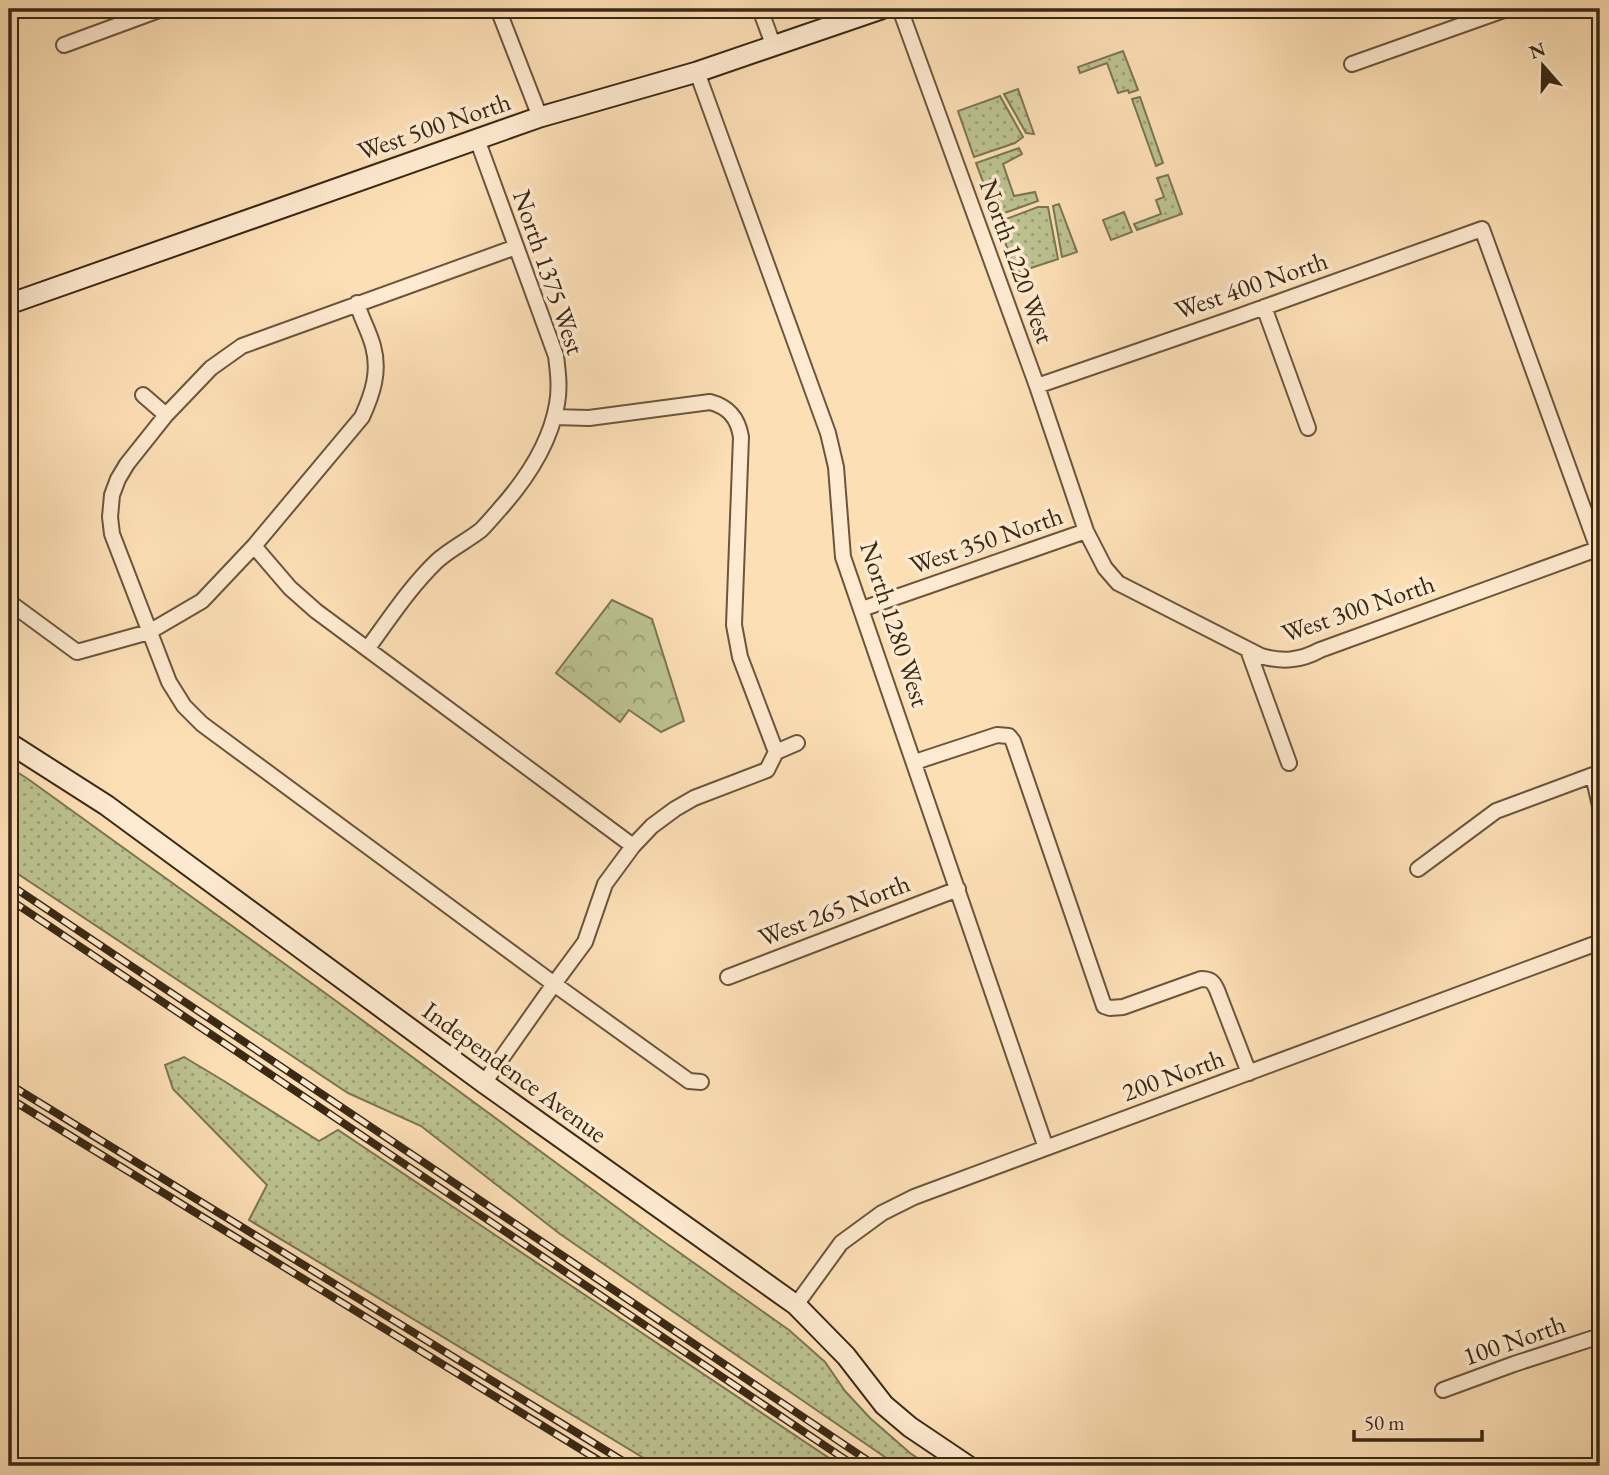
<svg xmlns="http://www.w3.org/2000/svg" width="1609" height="1475" font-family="'EB Garamond',serif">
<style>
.grass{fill:url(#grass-dots);stroke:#7b7652;stroke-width:2}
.forest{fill:url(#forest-crowns);stroke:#7b7652;stroke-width:2}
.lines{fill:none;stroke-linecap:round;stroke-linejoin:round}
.street-casing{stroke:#6b563c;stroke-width:18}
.secondary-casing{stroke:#3a2913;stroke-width:23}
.street{stroke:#feead0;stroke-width:14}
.secondary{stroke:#feead0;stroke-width:19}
.rail-casing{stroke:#3a2913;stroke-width:8}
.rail{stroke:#feead0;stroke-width:5;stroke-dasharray:16;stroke-linecap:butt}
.labels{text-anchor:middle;stroke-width:7;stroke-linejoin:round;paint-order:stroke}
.street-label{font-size:26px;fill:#3a2913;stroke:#feead0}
</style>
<defs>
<pattern id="grass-dots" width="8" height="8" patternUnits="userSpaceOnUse" patternTransform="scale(1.75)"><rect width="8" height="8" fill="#bcc290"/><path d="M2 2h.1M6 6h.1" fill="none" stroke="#9a9e74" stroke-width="1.8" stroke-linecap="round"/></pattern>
<pattern id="forest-crowns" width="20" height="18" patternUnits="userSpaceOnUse" patternTransform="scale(1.75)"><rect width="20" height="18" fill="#bcc290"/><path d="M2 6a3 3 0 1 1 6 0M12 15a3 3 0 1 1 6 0" fill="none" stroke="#9a9e74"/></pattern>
</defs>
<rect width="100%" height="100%" fill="#fddfb6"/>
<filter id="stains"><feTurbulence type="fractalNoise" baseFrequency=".00286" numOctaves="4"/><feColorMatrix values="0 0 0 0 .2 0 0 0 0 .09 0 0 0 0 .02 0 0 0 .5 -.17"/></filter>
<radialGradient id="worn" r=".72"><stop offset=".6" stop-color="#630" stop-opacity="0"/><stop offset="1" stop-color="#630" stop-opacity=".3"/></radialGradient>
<path class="grass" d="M 1123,51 L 1138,90 L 1129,93 L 1128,90 L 1118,93 L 1107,63 L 1080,73 L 1078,67 Z
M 1018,89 L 1034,134 L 1026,133 L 1004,94 Z
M 1000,96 L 1023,137 L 1015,143 L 974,157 L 958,111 Z
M 1140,97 L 1163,163 L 1156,166 L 1132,99 Z
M 1019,148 L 1022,154 L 1003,164 L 1014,196 L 1035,192 L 1038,201 L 996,216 L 976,163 Z
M 1168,175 L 1182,214 L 1137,230 L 1134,224 L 1161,214 L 1156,200 L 1164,197 L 1157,178 Z
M 1059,204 L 1077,252 L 1062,257 L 1053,206 Z
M 1038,207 L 1048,207 L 1058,259 L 1016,273 L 998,222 Z
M 1124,212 L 1132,232 L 1111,240 L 1103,220 Z
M 9,767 L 28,779 L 332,998 L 653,1234 L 789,1330 L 825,1362 L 845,1391 L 870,1418 L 910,1453 L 929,1466 L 898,1466 L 560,1234 L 421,1126 L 348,1093 L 9,868 Z
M 184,1057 L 224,1081 L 319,1141 L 338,1130 L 841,1466 L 657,1466 L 249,1220 L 267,1185 L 173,1089 L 165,1065 Z"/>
<path class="forest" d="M 612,600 L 652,619 L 684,721 L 661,732 L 629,710 L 620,722 L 556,673 Z"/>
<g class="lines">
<g class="street-casing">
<path id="street" d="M 498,9 L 540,117
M 760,9 L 774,47
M 900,9 L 1037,386 L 1086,531 L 1105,568 L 1118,583 L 1261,656 C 1282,662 1300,661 1320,650 L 1600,548
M 64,45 L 162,9
M 1352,64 L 1507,9
M 697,72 L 828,433 L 836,467 L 843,557 L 1046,1148
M 516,247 L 242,346 L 211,368 L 166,415 L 127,464 L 118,479 L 112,495 L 110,517 L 112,534 L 169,682 L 184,706 L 202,724 L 554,984 L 689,1081 L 701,1082
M 1264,307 L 1308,428
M 1037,386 L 1234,318 L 1482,229 L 1598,549
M 143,395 L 166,415
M 254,546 L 290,588 L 316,611 L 633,846
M 9,602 L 77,652 L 149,632 L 202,601 L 254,546 L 362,417 C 373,393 380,371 373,346 C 369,331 361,318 357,303
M 862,609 L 1086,531
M 368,648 C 390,618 410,587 437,561 C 450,549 467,541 481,530 C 487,524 493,517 499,510 C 525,481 550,444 557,404 C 560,388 558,372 556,356 L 477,139
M 1248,650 L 1289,763
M 776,752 L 797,743
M 915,762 L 997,735 L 1009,736 L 1013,741 L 1104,1006 L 1110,1008 L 1123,1007 L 1201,979 C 1210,979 1213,981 1217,990 L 1249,1073
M 1418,869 L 1496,811 L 1593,775 L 1600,806
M 728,977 L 958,889
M 484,1083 L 554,984 L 585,942 L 605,884 L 633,846 L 652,826 L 675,809 L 694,798 L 767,770 L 776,752 L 740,657 L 734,625 L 741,437 C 738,418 729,407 710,402 L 589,418 L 554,417
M 796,1305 L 841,1243 L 882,1213 L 914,1197 L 1600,942
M 1443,1390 L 1514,1364 L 1600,1336"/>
</g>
<g class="secondary-casing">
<path id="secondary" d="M 9,304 L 540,117 L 697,72 L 881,9
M 9,743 L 106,805 L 484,1083 L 796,1305 L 846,1356 L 884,1405 L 910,1427 L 968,1466"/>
</g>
<use href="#street" class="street"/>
<use href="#secondary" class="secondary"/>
<g class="rail-casing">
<path id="rail" d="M 9,884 L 876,1466
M 9,899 L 855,1466
M 9,1084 L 631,1466
M 9,1098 L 608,1466"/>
</g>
<use href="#rail" class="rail"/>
</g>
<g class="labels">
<g class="street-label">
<text transform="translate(434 126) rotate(-19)" y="9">West 500 North</text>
<text transform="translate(1017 261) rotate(70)" y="9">North 1220 West</text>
<text transform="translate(549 272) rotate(71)" y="9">North 1375 West</text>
<text transform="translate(1251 285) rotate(-19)" y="9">West 400 North</text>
<text transform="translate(986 540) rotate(-19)" y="9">West 350 North</text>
<text transform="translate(1358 608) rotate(-19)" y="9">West 300 North</text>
<text transform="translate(895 624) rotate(72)" y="9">North 1280 West</text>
<text transform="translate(834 910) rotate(-21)" y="9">West 265 North</text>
<text transform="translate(515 1072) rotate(36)" y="9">Independence Avenue</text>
<text transform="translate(1173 1075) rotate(-20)" y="9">200 North</text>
<text transform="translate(1514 1340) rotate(-19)" y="9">100 North</text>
</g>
</g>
<rect width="1609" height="1475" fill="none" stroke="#fddfb6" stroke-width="35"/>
<rect x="10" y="10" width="1588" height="1454" fill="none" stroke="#3a2913" stroke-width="3.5"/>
<rect x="18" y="18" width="1574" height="1440" fill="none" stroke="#3a2913" stroke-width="2"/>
<g transform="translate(1543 66) rotate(340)" stroke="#feead0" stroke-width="5" paint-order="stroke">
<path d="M0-5L12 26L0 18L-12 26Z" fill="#3a2913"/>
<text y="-10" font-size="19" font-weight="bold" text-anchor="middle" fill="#3a2913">N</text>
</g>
<path d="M1354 1430v10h128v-10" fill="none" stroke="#3a2913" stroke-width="3.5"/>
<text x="1364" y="1430" font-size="21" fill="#3a2913" stroke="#feead0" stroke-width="5" paint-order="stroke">50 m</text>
<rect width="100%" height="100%" filter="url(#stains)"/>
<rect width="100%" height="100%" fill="url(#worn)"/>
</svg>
